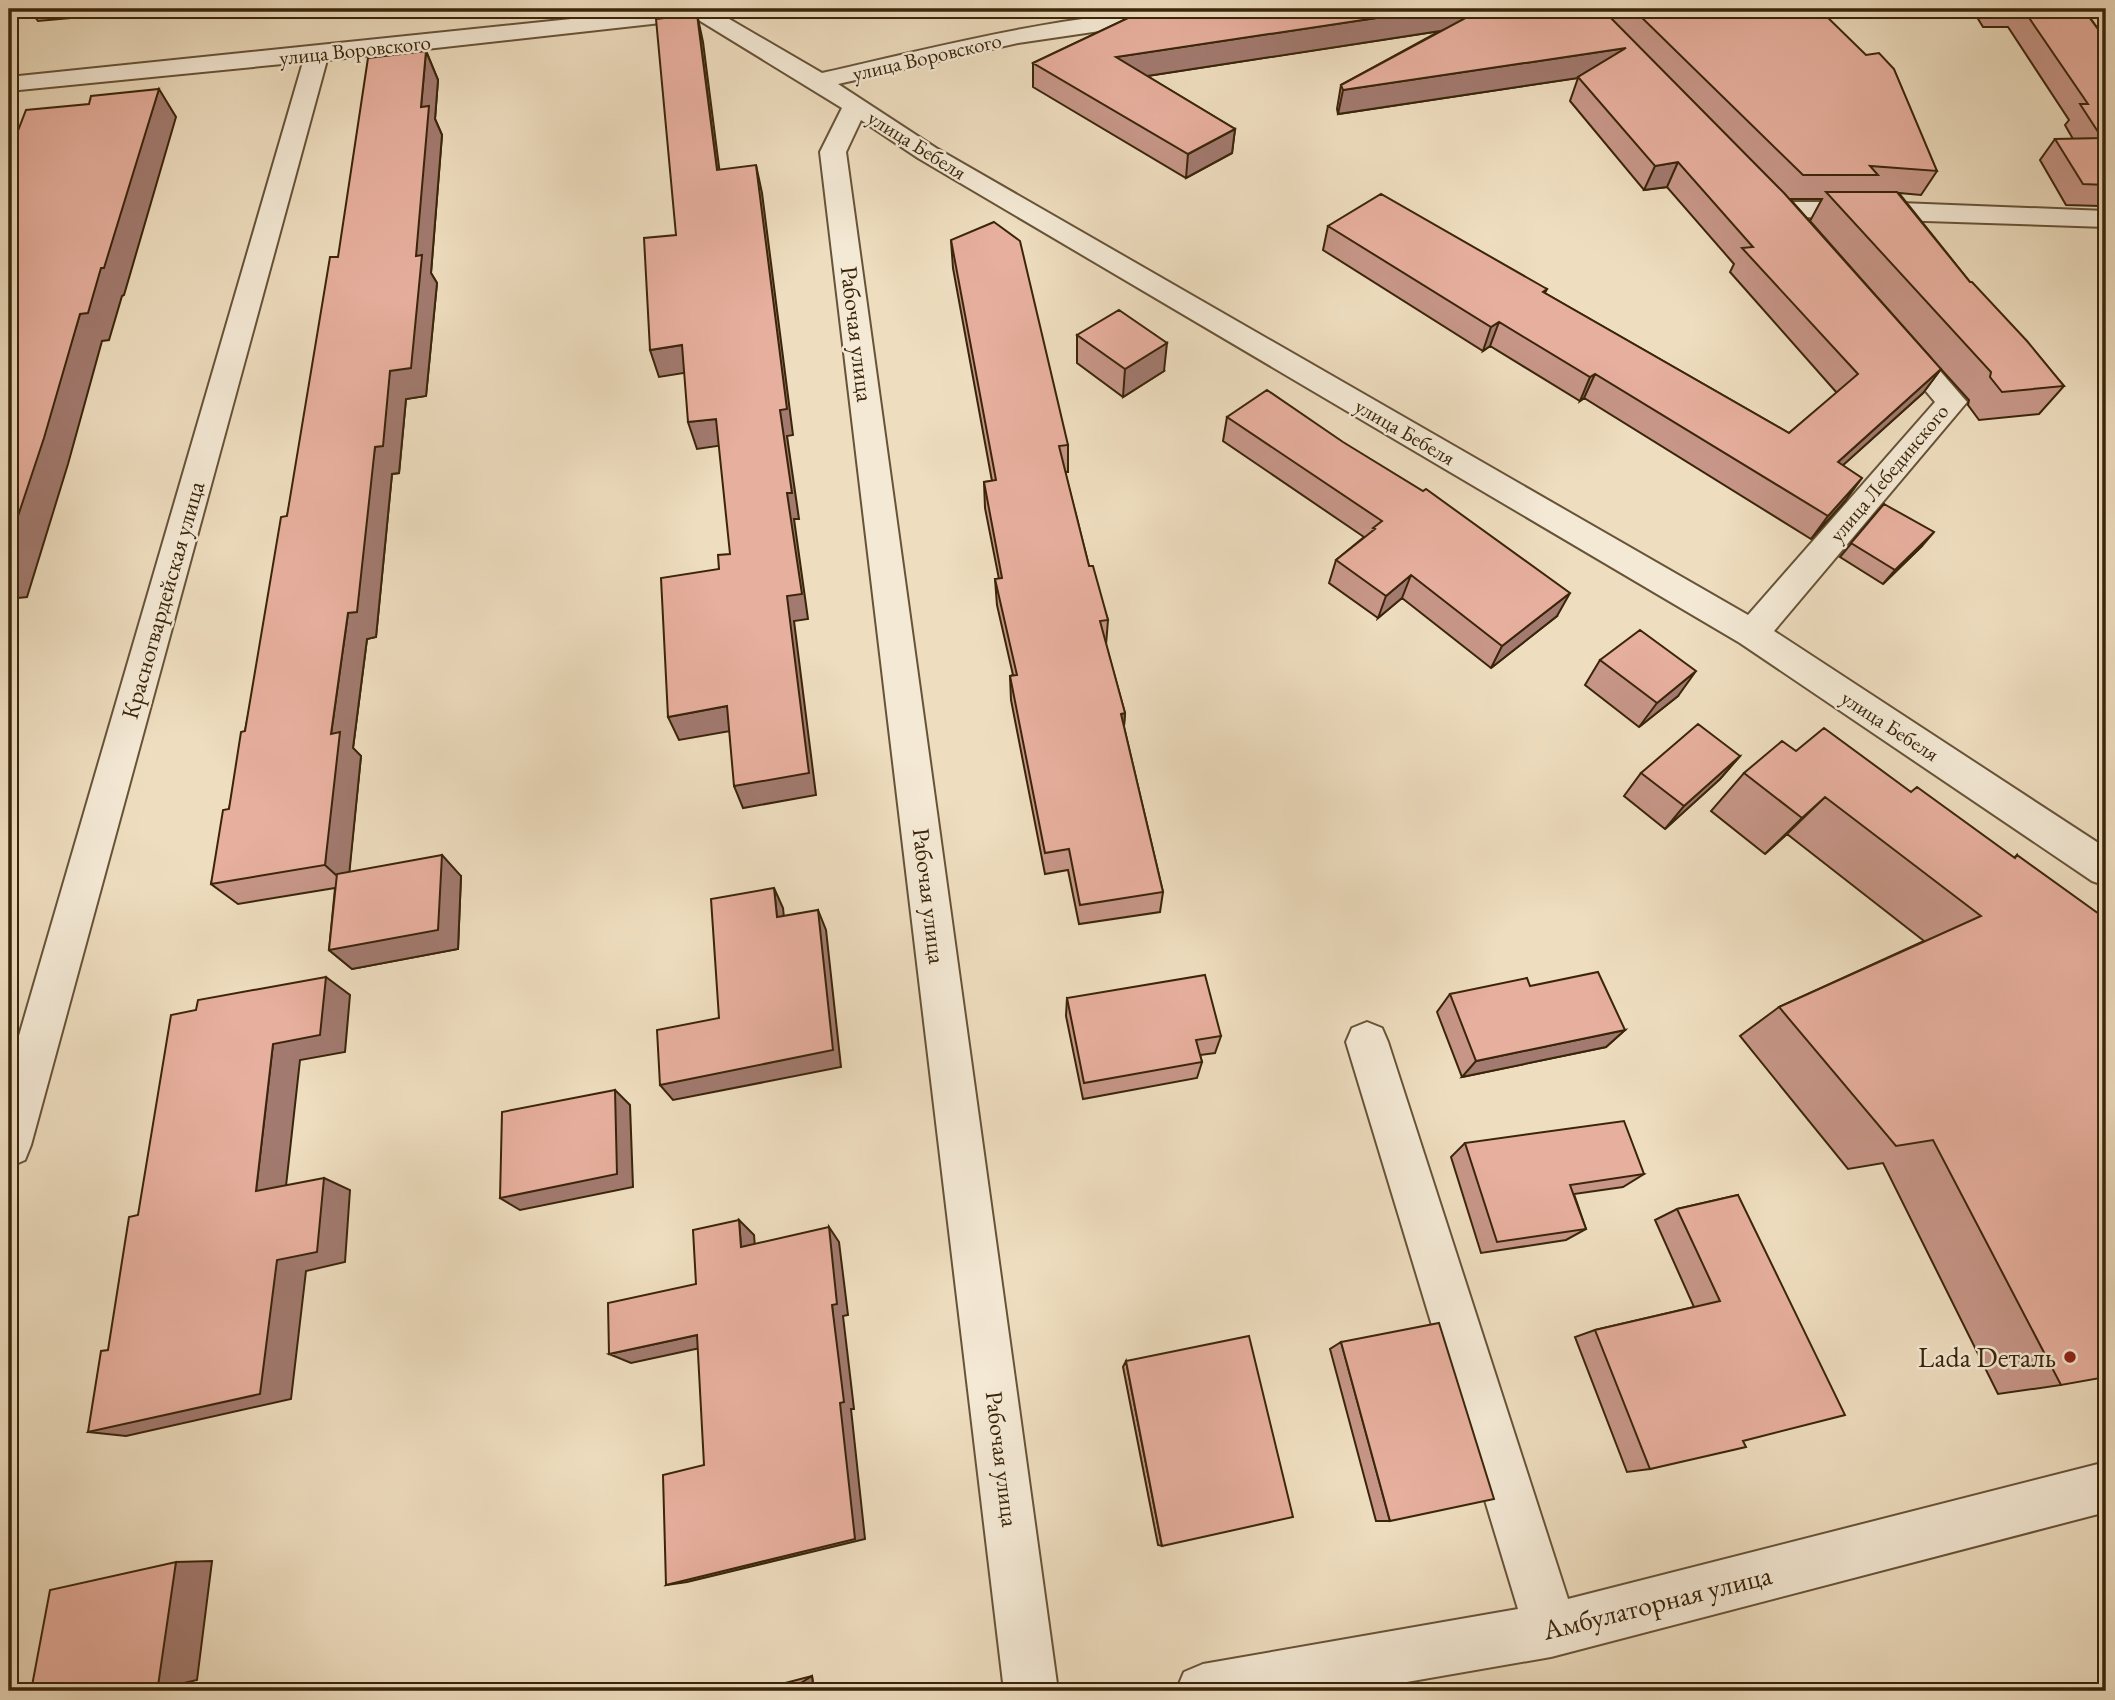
<svg xmlns="http://www.w3.org/2000/svg" width="2115" height="1700" font-family="'EB Garamond',serif">
<style>
.lines{fill:none;stroke-linecap:round;stroke-linejoin:round}
.minor-casing{stroke:#675337;stroke-width:4}
.minor{fill:#f4e9d5;fill-rule:evenodd}
.wall{fill:#c79688;stroke:#3a250a;stroke-width:2;fill-rule:evenodd}
.shaded-wall{fill:#a27a6f;stroke:#3a250a;stroke-width:2}
.building{fill:#e7af9e;stroke:#3a250a;stroke-width:2}
.poi-dot{fill:#8f2418;stroke:#f4e9d5;stroke-width:2.5}
.labels{text-anchor:middle;stroke-width:5;stroke-linejoin:round;paint-order:stroke}
.far-street-label{font-size:21px;fill:#3a250a;stroke:#f4e9d5}
.street-label{font-size:24px;fill:#3a250a;stroke:#f4e9d5}
.near-poi-label{font-size:28px;fill:#3a250a;stroke:#f4e9d5;text-anchor:end}
.near-street-label{font-size:28px;fill:#3a250a;stroke:#f4e9d5}
</style>
<rect width="100%" height="100%" fill="#eeddbf"/>
<filter id="stains"><feTurbulence type="fractalNoise" baseFrequency=".00286" numOctaves="4"/><feColorMatrix values="0 0 0 0 .2 0 0 0 0 .09 0 0 0 0 .02 0 0 0 .5 -.17"/></filter>
<radialGradient id="worn" r=".72"><stop offset=".6" stop-color="#630" stop-opacity="0"/><stop offset="1" stop-color="#630" stop-opacity=".3"/></radialGradient>
<g class="lines">
<g class="minor-casing">
<path id="minor" d="M 668,9 L 712,9 L 822,73 C 950,44 1080,9 1213,9 L 1210,14 L 1202,16 L 1018,43 L 838,84 L 936,148 L 1748,615 L 1935,402 L 1883,340 L 1887,333 L 1897,331 L 1907,333 L 1967,402 L 1774,631 L 2106,848 L 2106,886 L 2092,881 L 1740,643 L 918,158 L 861,120 L 846,152 L 1058,1691 L 1004,1691 L 820,152 L 842,108 L 697,19 L 327,60 L 31,1145 L 25,1160 L 9,1167 L 9,1070 L 303,62 L 9,91 L 9,77 Z
M 1782,202 L 1875,202 L 2106,211 L 2106,227 L 1773,216 L 1769,210 L 1773,204 Z
M 1367,1022 L 1382,1028 L 1388,1042 L 1568,1599 L 2106,1462 L 2106,1512 L 1551,1657 L 1355,1691 L 1176,1691 L 1184,1672 L 1203,1664 L 1518,1609 L 1346,1042 L 1352,1028 Z"/>
</g>
<use href="#minor" class="minor"/>
</g>
<path class="wall" d="M 29,9 L 107,9 L 104,15 L 38,21 Z
M 1147,9 L 1819,9 L 1937,171 L 1921,195 L 1899,193 L 1970,282 L 2064,386 L 2039,414 L 1979,420 L 1968,405 L 1969,400 L 1941,369 L 1923,393 L 1843,465 L 1845,501 L 1811,539 L 1584,398 L 1580,401 L 1490,346 L 1483,351 L 1323,250 L 1328,226 L 1547,289 L 1545,293 L 1789,433 L 1837,393 L 1730,272 L 1734,264 L 1667,187 L 1644,190 L 1570,101 L 1578,78 L 1338,114 L 1337,109 L 1341,85 L 1440,31 L 1147,76 L 1235,129 L 1232,153 L 1186,178 L 1033,87 L 1033,63 ZM 1790,199 L 1822,199 L 1810,221 L 1932,359 Z
M 1972,9 L 2098,9 L 2091,19 L 2106,40 L 2106,209 L 2100,206 L 2066,205 L 2040,160 L 2055,139 L 2073,139 L 2065,125 L 2069,120 L 2008,27 L 1983,27 Z
M 426,51 L 438,80 L 435,119 L 442,135 L 431,273 L 437,283 L 426,396 L 406,399 L 399,473 L 392,474 L 376,637 L 367,639 L 353,748 L 361,756 L 349,872 L 461,876 L 458,949 L 352,969 L 329,950 L 335,888 L 238,904 L 211,884 L 229,809 L 245,731 L 338,257 Z
M 951,240 L 1068,445 L 1068,472 L 1065,472 L 1089,566 L 1108,620 L 1106,645 L 1125,713 L 1124,727 L 1163,892 L 1160,912 L 1079,924 L 1068,870 L 1045,874 L 1011,700 L 1010,676 L 1013,675 L 997,605 L 995,579 L 999,579 L 985,508 L 984,482 L 992,481 L 953,268 Z
M 1077,335 L 1164,371 L 1123,397 L 1077,363 Z
M 1227,417 L 1557,616 L 1491,668 L 1402,598 L 1378,618 L 1329,583 L 1336,560 L 1364,537 L 1223,441 Z
M 1884,504 L 1922,546 L 1883,584 L 1840,557 Z
M 1600,660 L 1678,696 L 1639,727 L 1585,685 Z
M 1796,751 L 1911,792 L 2014,858 L 2017,855 L 2061,1385 L 1998,1394 L 1883,1163 L 1848,1169 L 1740,1036 L 1779,1007 L 1924,941 L 1787,834 L 1765,854 L 1711,811 L 1744,773 Z
M 1740,756 L 1720,779 L 1665,829 L 1624,796 L 1641,773 Z
M 1530,986 L 1625,1030 L 1606,1047 L 1462,1077 L 1437,1012 L 1450,994 Z
M 1067,998 L 1221,1036 L 1215,1053 L 1200,1055 L 1202,1062 L 1197,1078 L 1083,1099 L 1066,1016 Z
M 1465,1143 L 1644,1174 L 1623,1187 L 1574,1194 L 1586,1229 L 1566,1240 L 1481,1253 L 1451,1157 Z
M 1738,1195 L 1743,1441 L 1650,1469 L 1627,1472 L 1575,1337 L 1595,1330 L 1694,1307 L 1655,1220 L 1677,1209 Z
M 1341,1342 L 1390,1521 L 1376,1521 L 1330,1349 Z
M 1126,1361 L 1162,1546 L 1158,1545 L 1123,1367 Z
M 812,1676 L 814,1691 L 754,1691 Z"/>
<path class="shaded-wall" d="M 100,9 L 107,9 L 104,15 Z
M 1436,9 L 1496,9 L 1492,23 L 1115,81 L 1116,57 Z
M 697,14 L 703,42 L 723,198 L 717,170 Z
M 1626,48 L 1578,77 L 1578,78 L 1338,114 L 1343,90 Z
M 426,51 L 438,80 L 435,119 L 442,135 L 431,273 L 437,283 L 426,396 L 406,399 L 399,473 L 392,474 L 376,637 L 367,639 L 353,748 L 361,756 L 348,886 L 325,865 L 331,734 L 348,613 L 375,447 L 390,371 L 416,256 L 421,107 Z
M 159,89 L 176,117 L 124,295 L 122,296 L 109,340 L 102,341 L 68,464 L 27,597 L 9,599 L 9,543 L 80,314 L 101,268 Z
M 1235,129 L 1232,153 L 1186,178 L 1188,154 Z
M 1678,162 L 1667,187 L 1644,190 L 1655,166 Z
M 756,165 L 762,193 L 793,435 L 787,436 L 799,519 L 794,519 L 808,619 L 794,621 L 816,795 L 743,808 L 734,786 L 787,596 L 787,493 Z
M 1499,322 L 1490,346 L 1483,351 L 1491,327 Z
M 1167,343 L 1164,371 L 1123,397 L 1125,369 Z
M 682,345 L 690,372 L 659,377 L 650,350 Z
M 1941,369 L 1923,393 L 1821,485 L 1838,462 Z
M 1595,374 L 1584,398 L 1580,401 L 1590,377 Z
M 716,419 L 724,445 L 697,449 L 688,422 Z
M 1862,478 L 1845,501 L 1811,539 L 1828,516 Z
M 1934,532 L 1922,546 L 1883,584 L 1895,570 Z
M 1411,575 L 1402,598 L 1378,618 L 1386,596 Z
M 1570,593 L 1557,616 L 1491,668 L 1502,646 Z
M 1696,671 L 1678,696 L 1639,727 L 1657,703 Z
M 727,706 L 736,730 L 679,740 L 668,717 Z
M 1125,713 L 1123,737 L 1121,714 Z
M 1740,756 L 1720,779 L 1665,829 L 1684,806 Z
M 1825,797 L 1787,834 L 1765,854 L 1802,818 Z
M 442,855 L 461,876 L 458,949 L 352,969 L 329,950 Z
M 774,888 L 783,908 L 786,937 L 777,917 Z
M 818,910 L 826,930 L 841,1067 L 673,1100 L 660,1085 Z
M 326,977 L 350,995 L 345,1052 L 300,1060 L 284,1204 L 256,1191 L 273,1044 Z
M 1625,1030 L 1606,1047 L 1462,1077 L 1476,1061 Z
M 615,1090 L 630,1105 L 633,1187 L 520,1210 L 500,1198 Z
M 324,1178 L 350,1190 L 345,1262 L 306,1271 L 291,1399 L 126,1436 L 88,1432 L 277,1260 Z
M 739,1220 L 754,1235 L 756,1260 L 741,1247 Z
M 829,1227 L 839,1242 L 848,1315 L 843,1316 L 854,1409 L 851,1409 L 865,1539 L 687,1582 L 666,1585 L 840,1403 L 832,1305 Z
M 697,1335 L 714,1345 L 631,1363 L 609,1354 Z
M 212,1561 L 197,1680 L 150,1691 L 137,1691 L 176,1562 Z
M 812,1676 L 814,1691 L 802,1691 L 801,1683 Z"/>
<path class="building" d="M 1147,9 L 1436,9 L 1116,57 L 1235,129 L 1188,154 L 1033,63 Z
M 1482,9 L 1602,9 L 1784,193 L 1941,369 L 1838,462 L 1862,478 L 1828,516 L 1595,374 L 1590,377 L 1499,322 L 1491,327 L 1328,226 L 1381,194 L 1547,289 L 1543,292 L 1789,433 L 1858,374 L 1742,248 L 1753,247 L 1678,162 L 1655,166 L 1578,77 L 1626,48 L 1343,90 L 1341,85 Z
M 1633,9 L 1819,9 L 1866,55 L 1879,53 L 1894,69 L 1937,171 L 1870,166 L 1878,175 L 1803,175 Z
M 2023,9 L 2083,9 L 2106,40 L 2106,185 L 2083,184 L 2055,139 L 2102,138 L 2080,104 L 2088,104 Z
M 697,14 L 717,170 L 756,165 L 787,409 L 780,410 L 792,493 L 787,493 L 802,594 L 787,596 L 809,773 L 734,786 L 727,706 L 668,717 L 661,578 L 719,569 L 718,555 L 730,554 L 716,419 L 688,422 L 682,345 L 650,350 L 644,238 L 676,235 L 656,19 Z
M 426,51 L 421,107 L 429,106 L 416,256 L 422,255 L 411,368 L 390,371 L 383,446 L 375,447 L 357,612 L 348,613 L 331,734 L 340,732 L 325,865 L 211,884 L 223,810 L 229,809 L 241,732 L 245,731 L 281,517 L 287,516 L 330,257 L 338,257 L 368,58 Z
M 159,89 L 104,268 L 101,268 L 88,313 L 80,314 L 44,438 L 9,543 L 9,154 L 26,110 L 89,104 L 91,96 Z
M 1826,192 L 1897,192 L 1970,282 L 1972,282 L 2027,341 L 2064,386 L 2002,392 L 1990,377 L 1991,372 Z
M 994,222 L 1020,241 L 1068,445 L 1059,446 L 1089,566 L 1093,566 L 1108,620 L 1100,621 L 1125,713 L 1121,714 L 1163,892 L 1080,905 L 1069,849 L 1045,853 L 1010,676 L 1017,675 L 995,579 L 1002,578 L 984,482 L 996,480 L 951,240 Z
M 1119,310 L 1167,343 L 1125,369 L 1077,335 Z
M 1267,390 L 1343,442 L 1423,491 L 1426,489 L 1570,593 L 1502,646 L 1411,575 L 1386,596 L 1336,560 L 1375,529 L 1373,528 L 1382,521 L 1227,417 Z
M 1884,504 L 1934,532 L 1895,570 L 1851,543 Z
M 1640,630 L 1696,671 L 1657,703 L 1600,660 Z
M 1698,724 L 1740,756 L 1684,806 L 1641,773 Z
M 1824,728 L 1911,792 L 1917,787 L 2015,858 L 2017,855 L 2106,919 L 2106,1377 L 2061,1385 L 1933,1140 L 1896,1146 L 1779,1007 L 1981,916 L 1825,797 L 1802,818 L 1744,773 L 1782,741 L 1796,751 Z
M 442,855 L 438,930 L 329,950 L 337,874 Z
M 774,888 L 777,917 L 818,910 L 833,1050 L 660,1085 L 657,1030 L 719,1018 L 711,899 Z
M 1598,972 L 1625,1030 L 1476,1061 L 1450,994 L 1527,978 L 1530,986 Z
M 1205,975 L 1221,1036 L 1196,1040 L 1202,1062 L 1084,1083 L 1067,998 Z
M 326,977 L 320,1035 L 273,1044 L 256,1191 L 324,1178 L 317,1252 L 277,1260 L 260,1394 L 88,1432 L 101,1351 L 108,1350 L 129,1217 L 138,1215 L 171,1015 L 196,1010 L 198,1000 Z
M 615,1090 L 617,1174 L 500,1198 L 502,1112 Z
M 1624,1121 L 1644,1174 L 1570,1185 L 1586,1229 L 1497,1242 L 1465,1143 Z
M 1738,1195 L 1845,1415 L 1743,1441 L 1746,1447 L 1650,1469 L 1595,1330 L 1720,1301 L 1677,1209 Z
M 739,1220 L 741,1247 L 829,1227 L 837,1304 L 832,1305 L 844,1402 L 840,1403 L 855,1539 L 666,1585 L 663,1475 L 704,1465 L 697,1335 L 609,1354 L 608,1303 L 696,1284 L 693,1230 Z
M 1439,1323 L 1494,1499 L 1390,1521 L 1341,1342 Z
M 1249,1336 L 1293,1517 L 1162,1546 L 1126,1361 Z
M 176,1562 L 158,1686 L 137,1691 L 31,1691 L 50,1590 Z
M 801,1683 L 802,1691 L 767,1691 Z"/>
<circle class="poi-dot" cx="2070" cy="1357" r="7"/>
<g class="labels">
<g class="far-street-label">
<text transform="translate(355 50) rotate(-6)" y="7">улица Воровского</text>
<text transform="translate(927 57) rotate(-13)" y="7">улица Воровского</text>
<text transform="translate(917 145) rotate(32)" y="7">улица Бебеля</text>
<text transform="translate(1405 432) rotate(30)" y="7">улица Бебеля</text>
<text transform="translate(1889 473) rotate(-50)" y="7">улица Лебединского</text>
<text transform="translate(1890 726) rotate(33)" y="7">улица Бебеля</text>
</g>
<g class="street-label">
<text transform="translate(857 334) rotate(83)" y="8">Рабочая улица</text>
<text transform="translate(163 600) rotate(-74)" y="8">Красногвардейская улица</text>
<text transform="translate(929 896) rotate(83)" y="8">Рабочая улица</text>
<text transform="translate(1002 1459) rotate(83)" y="8">Рабочая улица</text>
</g>
<g class="near-poi-label">
<text x="2056" y="1367">Lada Dеталь</text>
</g>
<g class="near-street-label">
<text transform="translate(1657 1602) rotate(-14)" y="10">Амбулаторная улица</text>
</g>
</g>
<rect width="2115" height="1700" fill="none" stroke="#eeddbf" stroke-width="35"/>
<rect x="10" y="10" width="2094" height="1679" fill="none" stroke="#3a250a" stroke-width="3.5"/>
<rect x="18" y="18" width="2080" height="1665" fill="none" stroke="#3a250a" stroke-width="2"/>
<rect width="100%" height="100%" filter="url(#stains)"/>
<rect width="100%" height="100%" fill="url(#worn)"/>
</svg>
